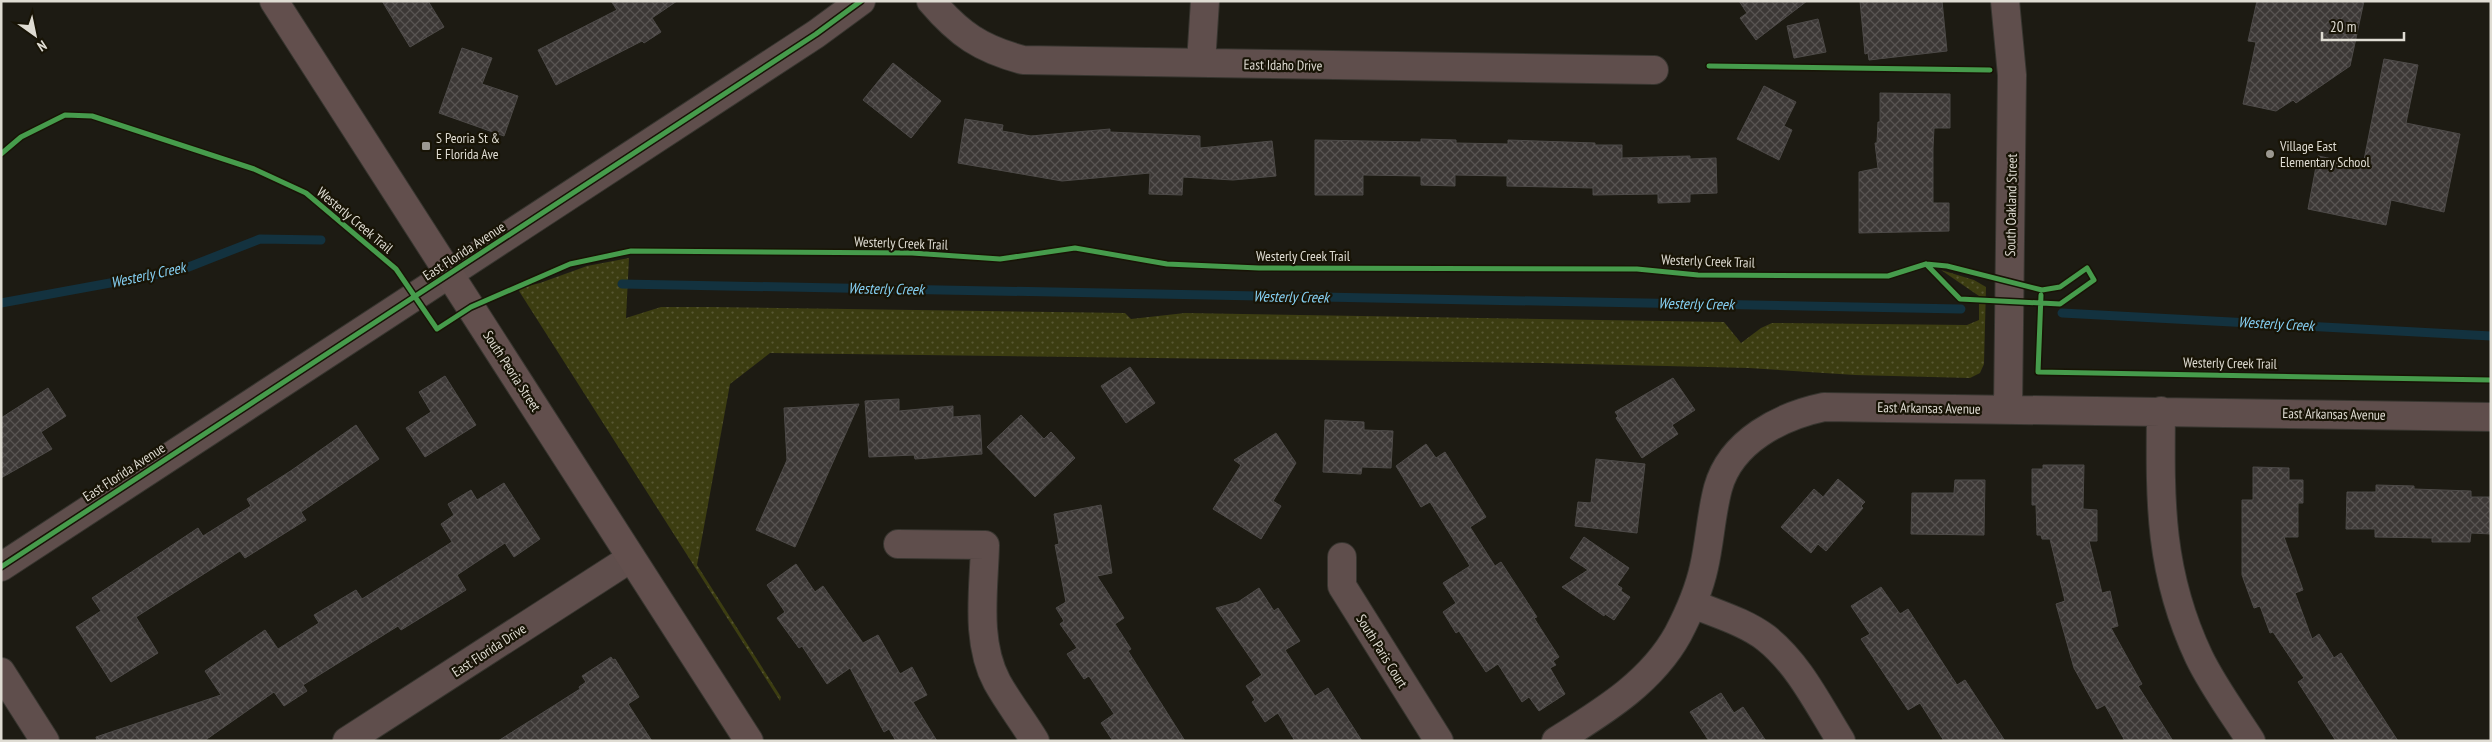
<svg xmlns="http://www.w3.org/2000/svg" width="2492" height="742" font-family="'PT Sans Narrow',sans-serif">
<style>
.grass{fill:url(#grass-dots)}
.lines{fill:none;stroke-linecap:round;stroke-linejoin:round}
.stream{stroke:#13323f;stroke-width:9}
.building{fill:url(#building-cross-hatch);stroke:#4d4a48}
.minor-casing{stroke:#37352f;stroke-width:30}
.tertiary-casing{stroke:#37352f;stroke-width:30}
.secondary-casing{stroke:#37352f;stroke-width:30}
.minor{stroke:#5f4e4c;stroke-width:28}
.tertiary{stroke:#5f4e4c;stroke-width:28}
.secondary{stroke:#624f4d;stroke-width:28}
.cycleway-casing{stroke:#181406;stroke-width:8}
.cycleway{stroke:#469c4c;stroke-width:5}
.poi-dot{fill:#9b9890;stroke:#181406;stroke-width:2}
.labels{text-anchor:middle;stroke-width:4.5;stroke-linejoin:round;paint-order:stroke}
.street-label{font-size:14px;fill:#dfdcd3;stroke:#181406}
.poi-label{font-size:14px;fill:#dfdcd3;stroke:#181406;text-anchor:start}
.water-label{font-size:15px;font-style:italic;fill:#85cff2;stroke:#181406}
</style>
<defs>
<pattern id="grass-dots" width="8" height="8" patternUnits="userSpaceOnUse" patternTransform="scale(1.25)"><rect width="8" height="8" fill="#3c3d11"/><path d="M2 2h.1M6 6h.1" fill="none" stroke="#585833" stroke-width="1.8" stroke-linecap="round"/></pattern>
<pattern id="building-cross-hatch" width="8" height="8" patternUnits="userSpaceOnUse" patternTransform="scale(1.25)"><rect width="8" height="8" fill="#3c3836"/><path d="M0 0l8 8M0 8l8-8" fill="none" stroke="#585452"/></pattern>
</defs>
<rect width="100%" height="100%" fill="#1d1b13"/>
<path class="grass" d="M 629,258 L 626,318 L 661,307 L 710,307 L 1125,313 L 1131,319 L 1185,313 L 1724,322 L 1741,343 L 1761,328 L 1772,323 L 1967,325 L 1979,320 L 1979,296 L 1941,270 L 1974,280 L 1986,287 L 1984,364 L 1980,373 L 1970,378 L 1855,375 L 1749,368 L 1542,363 L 770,353 L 730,384 L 697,565 L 781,697 L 780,701 L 519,291 L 520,288 L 540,283 L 587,266 Z"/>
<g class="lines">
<path class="stream" d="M 622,284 L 1961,309
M 1,303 L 181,270 L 260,239 L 321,240
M 2062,313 L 2491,336"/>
</g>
<path class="building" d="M 382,1 L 428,1 L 444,27 L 410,47 Z
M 611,1 L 677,1 L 652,18 L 661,32 L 644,43 L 642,41 L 556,85 L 538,50 L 617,10 Z
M 1739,1 L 1807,1 L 1756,40 L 1740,18 L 1747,13 Z
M 1860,1 L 1942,1 L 1947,51 L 1869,60 L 1868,53 L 1865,54 Z
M 2257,1 L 2364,1 L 2350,66 L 2296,103 L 2293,100 L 2276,111 L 2243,104 L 2256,42 L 2248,41 Z
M 1818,19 L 1826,52 L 1794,58 L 1787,26 Z
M 462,48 L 492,58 L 482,84 L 518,96 L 504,136 L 439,113 Z
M 2384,59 L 2418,65 L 2406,123 L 2460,134 L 2444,212 L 2391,200 L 2386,225 L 2308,209 L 2318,156 L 2363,165 Z
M 893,63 L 941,101 L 911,138 L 863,100 Z
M 1764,86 L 1796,102 L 1784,126 L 1792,130 L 1779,160 L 1737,139 Z
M 1880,93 L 1950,94 L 1950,128 L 1934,128 L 1933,148 L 1933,203 L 1949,203 L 1949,231 L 1859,233 L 1859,172 L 1878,168 L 1875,143 L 1877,143 L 1878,122 L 1880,122 Z
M 965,119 L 1003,125 L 1002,131 L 1031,136 L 1110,129 L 1110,132 L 1200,136 L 1200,148 L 1272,141 L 1276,176 L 1233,180 L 1183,177 L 1182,195 L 1149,194 L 1150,173 L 1062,181 L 958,163 Z
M 1421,139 L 1456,140 L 1456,143 L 1508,144 L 1508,140 L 1595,143 L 1595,145 L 1622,145 L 1622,158 L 1690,156 L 1690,159 L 1716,158 L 1717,193 L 1690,194 L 1690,202 L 1658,203 L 1658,194 L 1593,195 L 1593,188 L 1507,186 L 1507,176 L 1455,175 L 1455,186 L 1421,185 L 1421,176 L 1363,175 L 1363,195 L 1315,195 L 1315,140 L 1421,142 Z
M 1130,367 L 1155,403 L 1126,423 L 1101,386 Z
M 445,376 L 476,425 L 425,457 L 406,428 L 431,412 L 419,392 Z
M 1673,378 L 1695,410 L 1672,425 L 1678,434 L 1642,458 L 1616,418 L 1618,416 L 1615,412 Z
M 48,388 L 66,416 L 41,432 L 52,449 L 1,478 L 1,418 Z
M 899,399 L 899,411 L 953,406 L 953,417 L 980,415 L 982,454 L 915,459 L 914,455 L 869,457 L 865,401 Z
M 859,404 L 795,547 L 756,530 L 787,460 L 784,408 Z
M 1021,415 L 1044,439 L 1051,432 L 1075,458 L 1035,497 L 987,447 Z
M 1325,420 L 1364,422 L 1364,430 L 1393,431 L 1391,468 L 1362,467 L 1361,474 L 1323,472 Z
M 356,425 L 379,459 L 301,512 L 306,520 L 245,558 L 240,551 L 136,617 L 158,653 L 111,682 L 76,627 L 101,611 L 92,598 L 198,528 L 203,536 L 251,506 L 247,499 L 292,470 Z
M 1276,433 L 1296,463 L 1273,501 L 1281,506 L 1261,539 L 1213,509 L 1241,465 L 1234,460 Z
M 1426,444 L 1436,458 L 1445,452 L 1486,517 L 1470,527 L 1495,566 L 1501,562 L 1537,617 L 1534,618 L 1559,657 L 1553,661 L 1556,665 L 1550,668 L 1565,694 L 1539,711 L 1529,697 L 1522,702 L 1498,664 L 1486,672 L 1459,631 L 1456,633 L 1443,612 L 1456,603 L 1443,583 L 1470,566 L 1430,502 L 1421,507 L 1396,466 Z
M 1596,459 L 1645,464 L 1637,533 L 1575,526 L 1578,502 L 1591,503 Z
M 2043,465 L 2084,465 L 2083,509 L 2097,510 L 2097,541 L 2089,541 L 2102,593 L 2110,591 L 2118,626 L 2111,628 L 2142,684 L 2138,686 L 2173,741 L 2125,741 L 2105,705 L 2097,709 L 2074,668 L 2056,604 L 2065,601 L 2050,539 L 2042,539 L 2041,535 L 2037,535 L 2036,505 L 2032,505 L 2032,469 L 2043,469 Z
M 2253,467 L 2289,468 L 2289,480 L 2303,480 L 2303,503 L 2298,503 L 2298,537 L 2284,537 L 2303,590 L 2295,593 L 2312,639 L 2319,634 L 2334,658 L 2341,653 L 2398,741 L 2336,741 L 2298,682 L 2304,678 L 2273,632 L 2270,633 L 2260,606 L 2254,608 L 2242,575 L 2242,500 L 2253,500 Z
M 1838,479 L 1865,502 L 1861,506 L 1863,508 L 1826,551 L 1818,544 L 1811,553 L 1781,527 L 1814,489 L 1823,497 Z
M 1955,480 L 1985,480 L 1984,535 L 1911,534 L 1912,493 L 1954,493 Z
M 504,483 L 540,539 L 514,557 L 505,543 L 457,575 L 466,590 L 401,630 L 398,626 L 303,685 L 307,691 L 284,706 L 274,692 L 204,741 L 97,741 L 96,737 L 221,695 L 205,671 L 265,630 L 278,649 L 319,623 L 314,615 L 356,590 L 362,599 L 452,542 L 441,524 L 454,515 L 448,504 L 471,490 L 477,500 Z
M 2376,485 L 2414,486 L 2414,489 L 2471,491 L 2471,497 L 2491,497 L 2491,534 L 2471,533 L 2470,542 L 2432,542 L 2432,538 L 2375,537 L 2375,529 L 2346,529 L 2347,492 L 2376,492 Z
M 1101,505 L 1112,573 L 1097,576 L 1124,618 L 1115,624 L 1131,649 L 1128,651 L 1185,741 L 1113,741 L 1101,723 L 1114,714 L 1089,676 L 1084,679 L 1067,654 L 1077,648 L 1060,624 L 1064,621 L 1056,608 L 1066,602 L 1055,545 L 1059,544 L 1054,514 Z
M 1584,537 L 1629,568 L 1617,585 L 1622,588 L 1621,591 L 1630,597 L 1614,620 L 1605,614 L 1604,616 L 1562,587 L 1588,570 L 1570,558 Z
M 796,564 L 815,592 L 823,586 L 863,643 L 878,635 L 900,674 L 912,667 L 927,695 L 913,702 L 937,741 L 896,741 L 889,729 L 884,732 L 850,668 L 827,684 L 802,646 L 799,648 L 777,618 L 785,612 L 767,585 Z
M 1881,587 L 1900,614 L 1908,609 L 1957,685 L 1965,680 L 2005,741 L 1944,741 L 1920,703 L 1908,710 L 1861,639 L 1870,634 L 1851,606 Z
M 1259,588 L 1274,611 L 1278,608 L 1300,641 L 1285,650 L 1315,696 L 1328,688 L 1362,741 L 1295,741 L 1278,713 L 1265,722 L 1252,702 L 1255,700 L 1246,686 L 1262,675 L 1216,608 L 1238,602 Z
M 611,657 L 613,660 L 615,659 L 639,697 L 628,704 L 652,741 L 498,741 L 580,689 L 579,687 L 586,682 L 582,676 Z
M 1721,693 L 1734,713 L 1743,707 L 1766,741 L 1709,741 L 1690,712 Z"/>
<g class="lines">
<g class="minor-casing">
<path id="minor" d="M 931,1 C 959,34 981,49 1023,60 L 1654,70
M 2005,1 L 2012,75 L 2008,409
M 1201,63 L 1205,1
M 2161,411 C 2160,502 2159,572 2199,657 C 2213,686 2233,713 2251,741
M 898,544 L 985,545 C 984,589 975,641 997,682 C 1008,702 1023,721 1035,741
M 1342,557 L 1342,586 L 1439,741
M 1693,604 C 1717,614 1745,622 1766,638 C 1799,664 1819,706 1841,741
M 1,672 L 45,741
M 347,741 L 631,558
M 1556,741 C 1602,712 1651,683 1678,634 C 1689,613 1699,590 1704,567 C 1710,541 1711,514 1718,488 C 1731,441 1781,416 1824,407 L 2491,417"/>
</g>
<g class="tertiary-casing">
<path id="tertiary" d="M 1,567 L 816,34 L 861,1"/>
</g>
<g class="secondary-casing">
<path id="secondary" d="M 274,1 L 749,741"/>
</g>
<use href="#minor" class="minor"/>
<use href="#tertiary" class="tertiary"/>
<use href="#secondary" class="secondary"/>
<g class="cycleway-casing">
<path id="cycleway" d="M 1709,66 L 1990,70
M 1,154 L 21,137 L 65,115 L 92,116 L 254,169 L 306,193 L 396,269 L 437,329 L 471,307 L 570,264 L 631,251 L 912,253 L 1000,259 L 1075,248 L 1167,264 L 1259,268 L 1637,269 L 1698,275 L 1888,276 L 1926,264 L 1947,266 L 2042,290 L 2060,287 L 2087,268 L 2094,280 L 2060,304 L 1960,299 L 1926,264
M 2041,295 L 2038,372 L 2491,380
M 1,567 L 816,34 L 861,1"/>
</g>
<use href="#cycleway" class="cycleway"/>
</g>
<g class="poi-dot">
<rect x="421" y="141" width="10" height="10" rx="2.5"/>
<circle cx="2270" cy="154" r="5"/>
</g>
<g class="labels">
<g class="street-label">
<text transform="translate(1283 65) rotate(1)" y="5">East Idaho Drive</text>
<text transform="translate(2011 205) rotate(-89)" y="5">South Oakland Street</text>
<text transform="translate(355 220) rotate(40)" y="5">Westerly Creek Trail</text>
<text transform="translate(901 243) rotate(2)" y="5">Westerly Creek Trail</text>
<text transform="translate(464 251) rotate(-33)" y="5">East Florida Avenue</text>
<text x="1303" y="261">Westerly Creek Trail</text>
<text transform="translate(1708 261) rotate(2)" y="5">Westerly Creek Trail</text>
<text transform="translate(2230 363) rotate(1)" y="5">Westerly Creek Trail</text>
<text transform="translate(512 371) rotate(57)" y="5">South Peoria Street</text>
<text transform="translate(1929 408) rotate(1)" y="5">East Arkansas Avenue</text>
<text transform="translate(2334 414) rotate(1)" y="5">East Arkansas Avenue</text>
<text transform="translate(124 472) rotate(-33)" y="5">East Florida Avenue</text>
<text transform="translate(489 650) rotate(-33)" y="5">East Florida Drive</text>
<text transform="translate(1382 651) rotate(58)" y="5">South Paris Court</text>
</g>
<g class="poi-label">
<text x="436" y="143">S Peoria St &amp;<tspan x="436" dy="16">E Florida Ave</tspan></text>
<text x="2280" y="151">Village East<tspan x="2280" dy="16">Elementary School</tspan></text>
</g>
<g class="water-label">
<text transform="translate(148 275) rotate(-12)" y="5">Westerly Creek</text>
<text transform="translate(886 289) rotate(1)" y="5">Westerly Creek</text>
<text transform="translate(1291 297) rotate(1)" y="5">Westerly Creek</text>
<text transform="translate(1696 304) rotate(1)" y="5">Westerly Creek</text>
<text transform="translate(2276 324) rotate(3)" y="5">Westerly Creek</text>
</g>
</g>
<rect width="2492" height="742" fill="none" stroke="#dfdcd3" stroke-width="5"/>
<g transform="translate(35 35) rotate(147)" stroke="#181406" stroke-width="4" paint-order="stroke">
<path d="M0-4L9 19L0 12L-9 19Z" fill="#dfdcd3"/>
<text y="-8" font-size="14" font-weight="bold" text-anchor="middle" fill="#dfdcd3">N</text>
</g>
<path d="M2322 32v8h82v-8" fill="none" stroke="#dfdcd3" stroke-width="2.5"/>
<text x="2330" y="32" font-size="15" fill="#dfdcd3" stroke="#181406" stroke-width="4" paint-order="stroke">20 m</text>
</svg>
